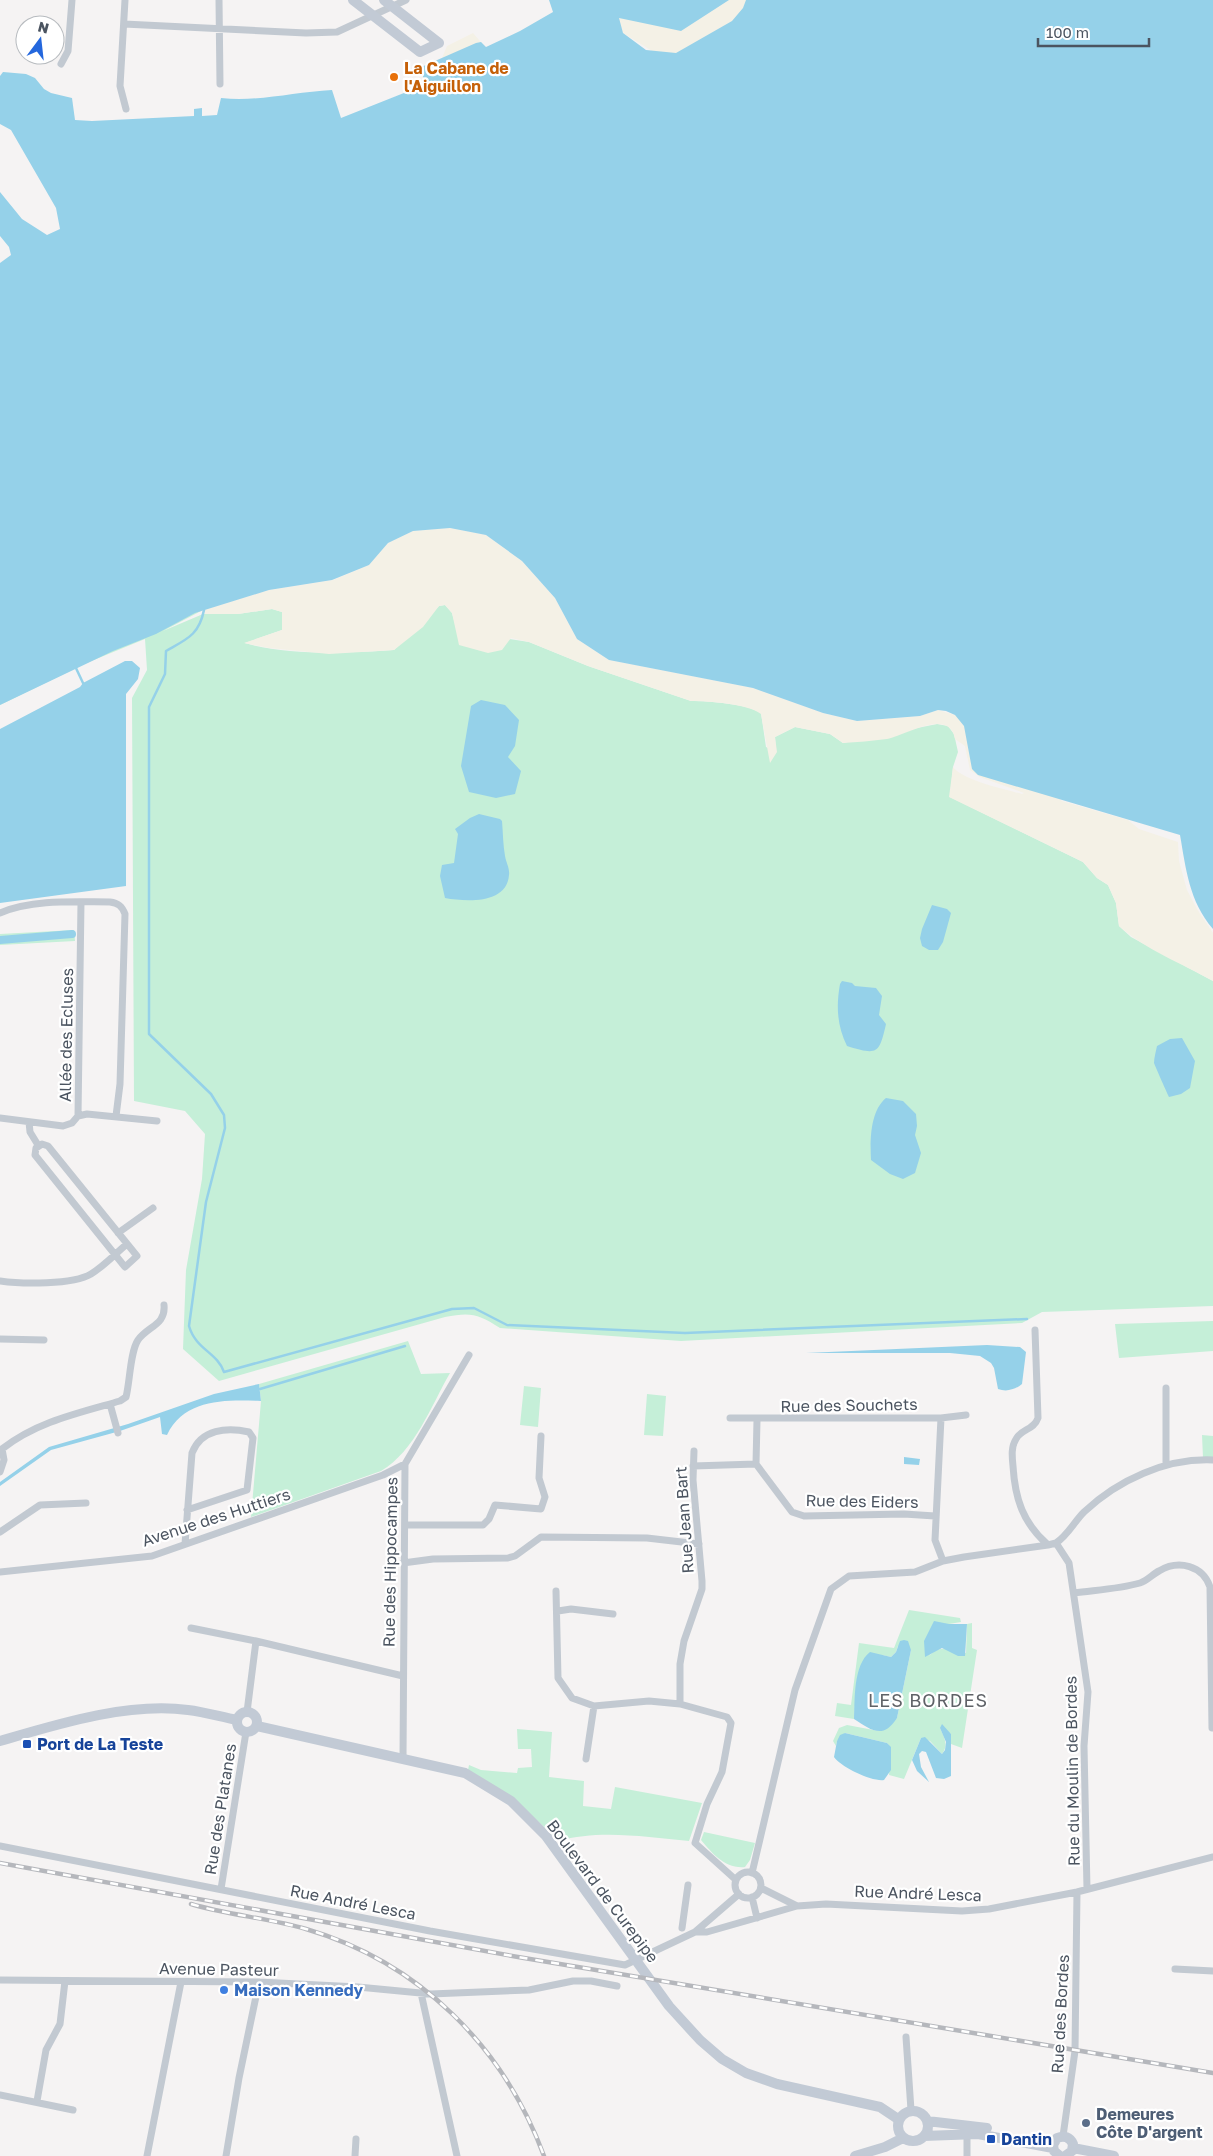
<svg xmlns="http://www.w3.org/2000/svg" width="1213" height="2156" font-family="'Golos Text',sans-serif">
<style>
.green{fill:#c5efd8}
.sand{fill:#f4f1e6}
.water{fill:#95d1e9}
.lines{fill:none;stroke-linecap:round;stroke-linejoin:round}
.stream{stroke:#95d1e9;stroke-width:2.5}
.canal{stroke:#95d1e9;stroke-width:8}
.street{stroke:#c2c9d1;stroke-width:7}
.secondary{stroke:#c2cad5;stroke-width:10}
.rail-casing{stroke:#b5b7bc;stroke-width:4.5}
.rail{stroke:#fff;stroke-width:2.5;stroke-dasharray:8;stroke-linecap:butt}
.food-dot{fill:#e8710a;stroke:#fff;stroke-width:2}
.transit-dot{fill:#1a4fb4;stroke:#fff;stroke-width:2}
.shop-dot{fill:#3f7fe0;stroke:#fff;stroke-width:2}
.service-dot{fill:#5c6f8a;stroke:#fff;stroke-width:2}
.labels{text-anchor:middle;stroke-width:4.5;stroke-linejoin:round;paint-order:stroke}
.food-label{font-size:16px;font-weight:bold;fill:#c56008;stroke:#fff;text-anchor:start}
.street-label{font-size:16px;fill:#4b5460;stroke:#fff}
.transit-label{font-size:16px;font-weight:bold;fill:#164399;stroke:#fff;text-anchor:start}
.shop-label{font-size:16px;font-weight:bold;fill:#366cbe;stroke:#fff;text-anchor:start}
.service-label{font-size:16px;font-weight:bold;fill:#4e5e75;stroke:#fff;text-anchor:start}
.neighbourhood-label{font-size:18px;letter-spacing:1px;fill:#5f6267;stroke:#fff}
</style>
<rect width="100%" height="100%" fill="#f5f3f3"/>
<path class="green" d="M 0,428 L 201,611 L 163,631 L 203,614 L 238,614 L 272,609 L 282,612 L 282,630 L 245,643 C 286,656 351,653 394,650 L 439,606 L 445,605 L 452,613 L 457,631 L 529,642 L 588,666 L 691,701 C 709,701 748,704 761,713 L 766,747 L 776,752 L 775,737 L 795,727 L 830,734 L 843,743 L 937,724 L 948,726 L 954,734 L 958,752 L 953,767 L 950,797 L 1083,862 L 1097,878 L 1108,885 L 1116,903 L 1119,926 L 1131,937 L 1213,981 L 1213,1306 L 1042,1312 L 1022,1323 L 681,1341 L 500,1328 C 478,1314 471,1312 445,1317 L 219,1381 L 183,1349 L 186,1270 L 202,1179 L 205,1134 L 185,1111 L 134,1101 L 132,698 L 147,670 L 145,639 L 84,664 L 0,705 Z
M 74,930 L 75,941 L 0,945 L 0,934 Z
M 1213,1321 L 1213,1351 L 1119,1358 L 1115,1324 Z
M 408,1341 L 421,1374 L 450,1373 C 431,1406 415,1451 381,1471 L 251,1517 L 261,1401 L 259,1384 Z
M 524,1386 L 541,1388 L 538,1427 L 520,1425 Z
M 647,1394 L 666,1396 L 663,1436 L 644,1435 Z
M 1202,1435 L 1213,1436 L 1213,1457 L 1203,1458 Z
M 909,1610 L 960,1618 L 961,1622 L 949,1624 L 929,1656 C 940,1644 952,1650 966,1653 L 967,1624 L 972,1623 L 972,1648 L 977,1650 L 962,1748 L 951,1744 L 951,1734 L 940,1728 C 944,1737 949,1745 942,1754 L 930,1741 L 921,1738 L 904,1779 L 889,1775 L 891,1748 L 887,1743 L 845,1733 L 837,1741 L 836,1746 L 833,1741 L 839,1728 L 847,1725 L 879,1731 L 897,1718 L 911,1650 L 898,1646 L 896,1652 L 891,1657 L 882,1655 L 856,1690 L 854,1719 L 835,1716 L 837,1703 L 851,1705 L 859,1643 L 894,1648 Z
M 517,1729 L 552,1732 L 549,1777 L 584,1781 L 583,1806 L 611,1809 L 615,1787 L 702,1803 L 689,1841 C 646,1837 600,1829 558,1841 C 528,1810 504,1792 468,1770 L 469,1765 L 481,1770 L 517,1773 L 518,1768 L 532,1767 L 531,1749 L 518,1749 Z
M 704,1832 L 755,1843 L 750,1860 L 745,1867 C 725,1869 713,1854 701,1840 Z"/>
<path class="sand" d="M 632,0 L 771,0 L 715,52 L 657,54 L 623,33 L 615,10 Z
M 473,33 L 486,48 L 420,98 L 419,87 L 422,92 L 429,89 L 419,68 L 442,58 L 447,46 Z
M 450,528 L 486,535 L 522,561 L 555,598 L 577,639 L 609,660 L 753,688 L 823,713 L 857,721 L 920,716 L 938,710 L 955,715 L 1062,801 L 1128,820 L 1139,829 L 1178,842 L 1179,861 L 1187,890 L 1197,909 L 1213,933 L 1213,981 C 1181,963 1146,950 1119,926 L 1116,903 L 1108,885 L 1097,878 L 1083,862 L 949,797 L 953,767 C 964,781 1005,789 1022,794 L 1024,793 L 980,777 L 970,770 L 965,746 L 955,739 C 949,707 905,736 887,739 C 872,741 857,742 843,743 L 830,734 L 795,727 L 775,737 L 777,752 L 770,763 L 761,714 C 748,704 709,701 691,701 L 588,666 L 529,642 L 511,638 L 502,650 L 488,653 L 459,645 L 452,613 L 445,605 L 439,606 L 423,627 L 394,650 L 329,654 L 269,648 L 244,643 L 282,630 L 282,612 L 272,609 L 238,614 L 205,614 L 204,610 L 269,590 L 333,580 L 369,565 L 388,543 L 413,531 Z"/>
<path class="water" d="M 549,0 L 729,0 L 681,31 L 619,18 L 623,33 L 646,50 L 676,53 L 732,21 L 743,8 L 746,0 L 1213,0 L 1213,929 C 1189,901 1186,869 1180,835 L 978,775 L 972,769 L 964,726 L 955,715 L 946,711 L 938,710 L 920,716 L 857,721 L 823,713 L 753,688 L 609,660 L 577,639 L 555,598 L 522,561 L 486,535 L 450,528 L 413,531 L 388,543 L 369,565 L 332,580 L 269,590 L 195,613 L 156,634 L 113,651 L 0,705 L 0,263 L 11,255 L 9,247 L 0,236 L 0,192 L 22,219 L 47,235 L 60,229 L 56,208 L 11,130 L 0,124 L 0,76 L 3,72 L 26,74 L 35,78 L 44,89 L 51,93 L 72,98 L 75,120 L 92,121 L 194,116 L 194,109 L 202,108 L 202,116 L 217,115 L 221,98 C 258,102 294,92 332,90 L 341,118 L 419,87 L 422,92 L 429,89 L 419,68 L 476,43 L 481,42 L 486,47 L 520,31 L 553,12 Z
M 125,661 L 132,661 L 140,668 L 138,679 L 126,694 L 126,886 L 0,903 L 0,729 L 80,687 L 83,683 Z
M 481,700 L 505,705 L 519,720 L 515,746 L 508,757 L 521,771 L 515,794 L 496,798 L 469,792 L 461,766 L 471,706 Z
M 479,814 L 500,819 L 502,821 C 503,833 503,845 505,856 C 506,862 510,869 509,875 C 507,904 467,902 445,898 L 440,876 L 442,865 L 454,863 L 458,834 L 455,829 L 470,818 Z
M 932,905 L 947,909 L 951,913 L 943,942 L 938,950 L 929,950 L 922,946 L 920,938 L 922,929 Z
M 842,981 L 852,983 L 855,986 L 876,988 L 882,996 L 879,1015 L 886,1024 C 879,1055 877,1055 847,1046 C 837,1026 836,1006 840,984 Z
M 1182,1038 L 1195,1061 L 1190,1088 L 1181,1094 L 1169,1097 C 1168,1095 1155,1066 1154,1063 C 1154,1058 1156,1051 1157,1046 L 1170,1039 Z
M 886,1098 L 903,1101 L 916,1114 L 917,1126 L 915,1135 L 921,1153 L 915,1173 L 903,1179 L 890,1174 L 871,1160 C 870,1141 870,1111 886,1098 Z
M 987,1345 L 1020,1347 L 1026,1352 L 1022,1384 C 1015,1390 1006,1392 998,1389 L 994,1368 L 991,1363 L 980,1356 L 950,1353 L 806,1353 Z
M 259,1384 L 261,1401 C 226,1400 185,1398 167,1435 L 162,1434 L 160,1417 L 120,1431 L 51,1450 L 0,1486 L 0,1482 L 49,1447 L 128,1424 L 214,1394 Z
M 904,1457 L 920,1459 L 919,1465 L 904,1464 Z
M 934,1621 L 949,1624 L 967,1624 L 965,1656 L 958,1656 L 942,1648 L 925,1657 L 924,1641 Z
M 904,1640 L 908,1641 L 911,1650 L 897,1718 C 883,1740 871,1730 854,1719 C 855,1700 853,1665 870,1652 L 891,1657 L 896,1652 L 900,1641 Z
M 942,1724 L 951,1734 L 951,1776 L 944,1779 L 936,1778 L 926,1752 L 922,1751 L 919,1754 L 921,1767 L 929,1782 L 917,1771 L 912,1760 L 921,1738 L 925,1737 L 942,1754 L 945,1750 L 946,1742 L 940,1728 Z
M 845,1733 L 887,1743 L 891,1747 L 891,1770 L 884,1780 C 872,1782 841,1767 834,1757 L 837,1741 L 840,1735 Z"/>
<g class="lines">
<path class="stream" d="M 204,610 C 199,635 187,639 166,651 L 165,674 L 149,707 L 149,1034 L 211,1094 L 224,1115 L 225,1128 L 206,1202 L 189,1326 C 196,1350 217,1352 224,1372 L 452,1309 L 474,1308 L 507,1325 L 685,1333 L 1027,1319
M 75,666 L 83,683
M 260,1389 L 405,1346"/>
<path class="canal" d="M 0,940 L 72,934"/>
<path class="street" d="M 125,0 L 120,86 L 126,109
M 219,0 L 220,84
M 124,24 L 306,33 L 337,32 L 406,0
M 61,64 L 68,51 L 72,0
M 0,913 C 33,899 75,902 110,902 C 118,903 122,906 125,914 L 120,1084 L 116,1116
M 78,1116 L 87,1114 L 157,1121
M 0,1118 L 63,1126 L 72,1123 L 78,1116 L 81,902
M 29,1122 L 30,1132 L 38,1145
M 42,1144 L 48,1146 L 137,1256 L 125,1267 L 35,1155 L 36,1148 Z
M 118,1233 L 153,1208
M 0,1281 C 21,1284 73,1285 91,1274 C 104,1266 116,1253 127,1244
M 1035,1330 L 1038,1418 C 1034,1430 1021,1429 1016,1439 C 1011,1447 1012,1456 1013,1466 C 1015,1499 1023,1523 1048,1545 L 1056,1543 L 1069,1563 L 1088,1692 L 1084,1746 L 1087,1889
M 0,1339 L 44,1340
M 1166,1388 L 1166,1465
M 110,1404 L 118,1433
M 730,1418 L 941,1418 L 966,1415
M 941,1418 L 935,1540 L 943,1561
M 756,1464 L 757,1420
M 693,1466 L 756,1464 L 792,1512 L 804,1516 L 904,1514 L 935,1516
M 0,1472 L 4,1460 L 2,1449 C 36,1422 78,1413 120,1401 L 126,1397 C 130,1382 130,1352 138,1340 C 148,1326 166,1325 164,1305
M 405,1525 L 483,1525 L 489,1519 L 495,1505 L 541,1509 L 545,1497 L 539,1478 L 541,1436
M 0,1532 L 40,1505 L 86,1503
M 1056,1543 C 1068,1535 1074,1522 1084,1512 C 1118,1480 1166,1458 1213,1460
M 185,1544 L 192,1453 C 201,1429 227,1427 249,1432 L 253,1438 L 247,1490 L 187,1510
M 403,1563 L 433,1559 L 508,1558 L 515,1556 L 541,1537 L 647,1538 L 699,1544
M 0,1572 L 152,1556 L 383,1475 L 405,1464
M 556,1591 L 558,1678 L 572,1698 L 594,1706 L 649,1701 L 680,1704 L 727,1717 L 731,1723 L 722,1772 L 707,1804 L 695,1843 L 736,1880
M 1074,1593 C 1096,1590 1119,1589 1140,1583 C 1147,1581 1153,1574 1159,1571 C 1179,1559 1203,1566 1210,1587 L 1212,1728
M 558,1611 L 571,1609 L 613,1614
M 191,1628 L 256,1641 L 403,1676
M 680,1704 L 680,1664 L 684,1641 L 702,1589 L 702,1581 L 693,1480 L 694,1451
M 247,1712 L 256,1641
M 403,1758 L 405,1464 L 469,1355
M 586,1759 L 594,1706
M 0,1846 L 430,1931 L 625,1965 L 695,1932 L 739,1894
M735 1885a13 13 0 1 1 26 0a13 13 0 1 1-26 0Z
M 752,1873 L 795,1690 L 831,1589 L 849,1576 L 915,1572 L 943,1561 L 964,1557 L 1048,1545
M 761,1888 L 797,1906 L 826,1904 L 962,1911 L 989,1909 L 1077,1892 L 1213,1857
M 221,1889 L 246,1732
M 752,1897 L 757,1918
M 682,1928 L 688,1885
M 695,1932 L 707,1932 L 797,1906
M 1175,1969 L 1213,1971
M 0,1980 L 259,1982 L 358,1987 L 431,1994 L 529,1990 L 573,1981 L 591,1981 L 617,1986
M 421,1993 L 457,2156
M 906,2037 L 911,2110
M 0,2095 L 73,2110
M 37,2101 L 46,2050 L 60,2024 L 65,1981
M 967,2133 L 967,2156
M 1063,2136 L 1075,2051 L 1077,1892
M 147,2156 L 181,1982
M 226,2156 L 239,2078 L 259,1982
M 355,2156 L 356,2139"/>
<path class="secondary" d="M 353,0 L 420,52 L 439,43 L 384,0
M237 1722a10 10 0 1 1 20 0a10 10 0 1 1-20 0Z
M 257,1726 L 465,1773 L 511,1801 L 546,1836 L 669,2006 L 700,2040 L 722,2059 L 746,2073 L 777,2084 L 880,2107 L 898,2119
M 0,1741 C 58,1724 128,1702 188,1710 C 205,1712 221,1717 237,1720
M898 2126a15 15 0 1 1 30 0a15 15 0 1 1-30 0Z
M 927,2121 L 987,2128
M 924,2136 L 978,2134 L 1053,2148
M 1073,2148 L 1114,2156
M 855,2156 L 885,2147 L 903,2138
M 1060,2156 L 1054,2151 L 1053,2145 L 1057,2138 C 1064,2135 1070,2137 1073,2144 L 1072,2151 L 1065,2156"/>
<g class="rail-casing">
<path id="rail" d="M 0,1863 L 518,1957 L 1213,2073
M 191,1904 C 228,1915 268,1918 306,1929 C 419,1962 504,2047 544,2156"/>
</g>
<use href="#rail" class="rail"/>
</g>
<circle class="food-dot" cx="394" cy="77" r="5"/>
<g class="transit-dot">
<rect x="22" y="1739" width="10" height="10" rx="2.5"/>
<rect x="986" y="2134" width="10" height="10" rx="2.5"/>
</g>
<circle class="shop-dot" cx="224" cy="1990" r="5"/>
<circle class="service-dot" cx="1086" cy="2123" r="5"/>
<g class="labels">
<g class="food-label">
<text x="404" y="74">La Cabane de<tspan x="404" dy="18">l'Aiguillon</tspan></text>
</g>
<g class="street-label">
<text transform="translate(66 1035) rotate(-89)" y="6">Allée des Ecluses</text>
<text transform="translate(849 1405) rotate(-1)" y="6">Rue des Souchets</text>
<text transform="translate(862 1501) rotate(1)" y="6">Rue des Eiders</text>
<text transform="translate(216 1517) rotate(-18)" y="6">Avenue des Huttiers</text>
<text transform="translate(684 1520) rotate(-94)" y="6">Rue Jean Bart</text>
<text transform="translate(390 1562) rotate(-89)" y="6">Rue des Hippocampes</text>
<text transform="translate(1072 1771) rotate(-91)" y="6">Rue du Moulin de Bordes</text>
<text transform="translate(220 1809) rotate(-81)" y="6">Rue des Platanes</text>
<text transform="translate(603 1891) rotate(53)" y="6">Boulevard de Curepipe</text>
<text transform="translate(918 1893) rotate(2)" y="6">Rue André Lesca</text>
<text transform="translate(353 1902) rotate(11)" y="6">Rue André Lesca</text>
<text transform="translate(219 1969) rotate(1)" y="6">Avenue Pasteur</text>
<text transform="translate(1060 2014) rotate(-87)" y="6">Rue des Bordes</text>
</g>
<g class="transit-label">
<text x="37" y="1750">Port de La Teste</text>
<text x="1001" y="2145">Dantin</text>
</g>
<g class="shop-label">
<text x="234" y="1996">Maison Kennedy</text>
</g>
<g class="service-label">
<text x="1096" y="2120">Demeures<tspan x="1096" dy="18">Côte D'argent</tspan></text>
</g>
<g class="neighbourhood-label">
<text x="928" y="1707">LES BORDES</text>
</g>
</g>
<g transform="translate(40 40) rotate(15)"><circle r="24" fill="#ffffff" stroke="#b7bbbf"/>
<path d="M0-4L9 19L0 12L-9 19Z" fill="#2467dd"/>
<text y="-8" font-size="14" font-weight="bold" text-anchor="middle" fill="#4b5460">N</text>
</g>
<path d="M1038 38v8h111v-8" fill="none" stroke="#4b5460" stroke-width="2.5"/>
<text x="1046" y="38" font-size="15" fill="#4b5460" stroke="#ffffff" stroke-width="4" paint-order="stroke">100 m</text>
</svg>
